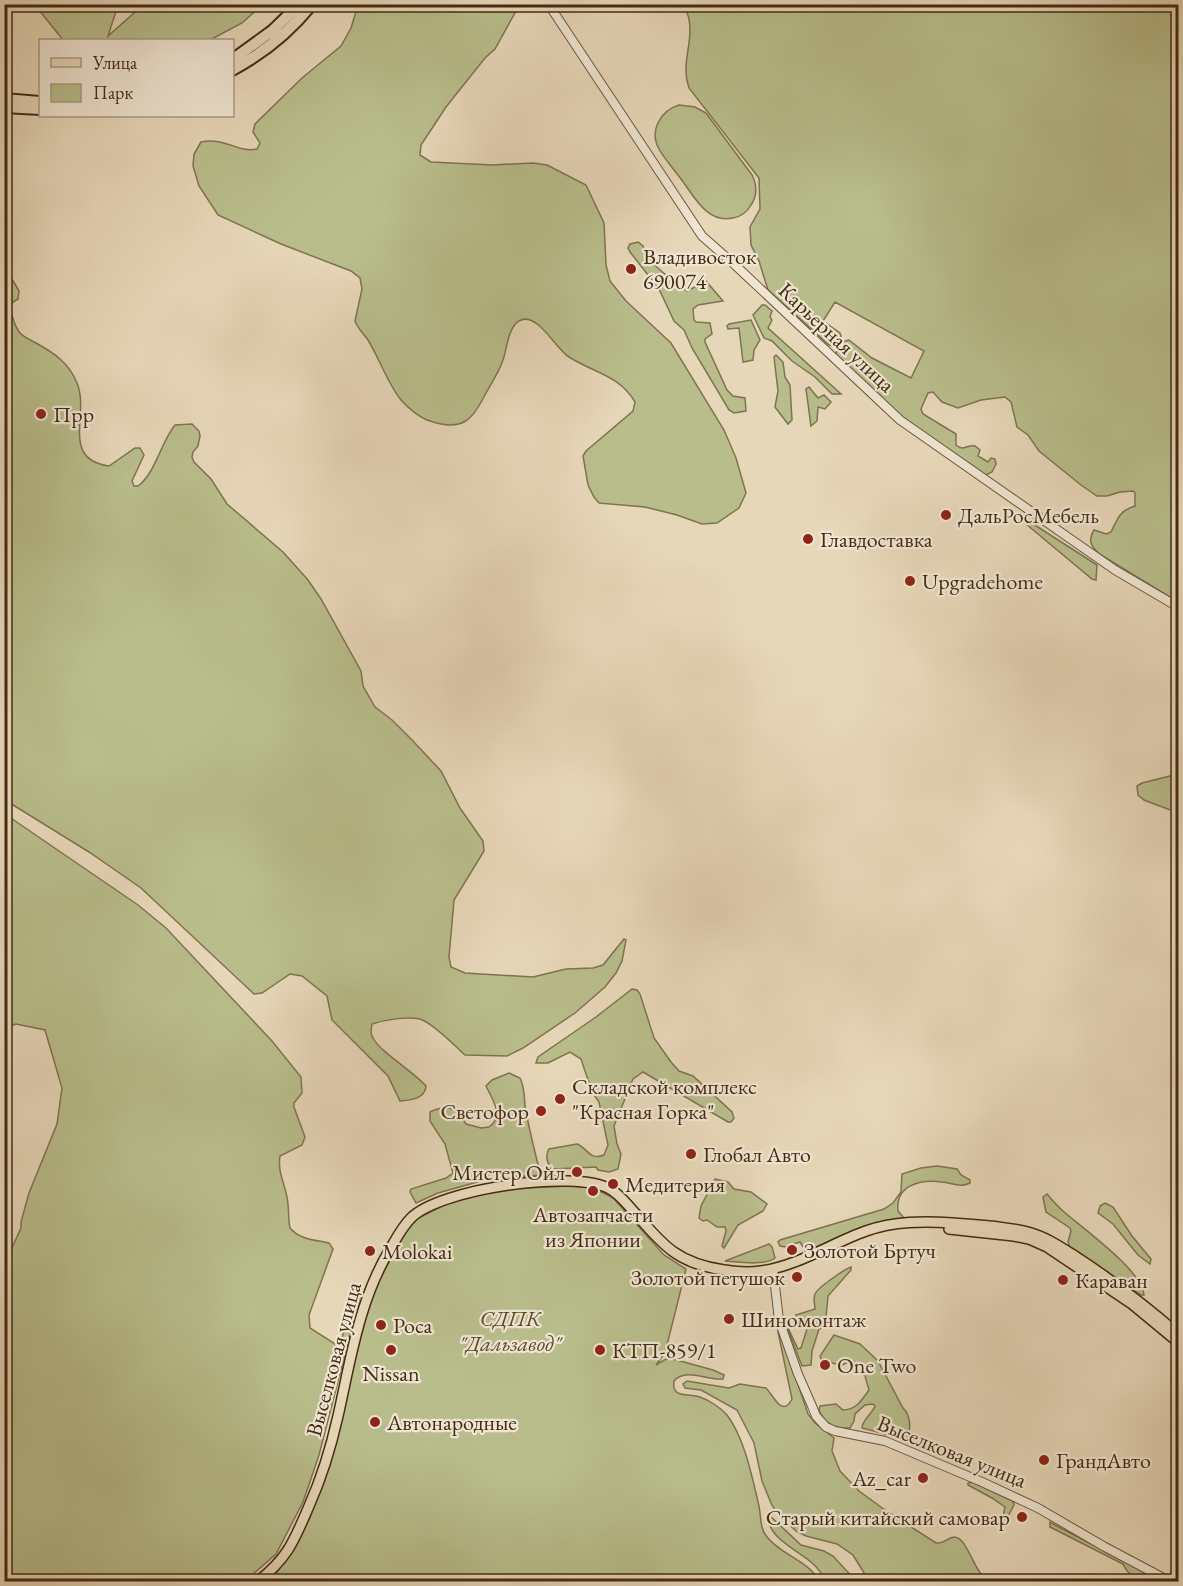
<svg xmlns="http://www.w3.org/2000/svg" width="1183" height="1586" font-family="'EB Garamond',serif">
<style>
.green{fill:#b9bd8c;stroke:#7e744f;stroke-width:1.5}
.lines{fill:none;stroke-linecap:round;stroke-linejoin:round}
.minor-casing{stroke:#6d563c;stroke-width:10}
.major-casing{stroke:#442b12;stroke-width:12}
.highway-casing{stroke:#442b12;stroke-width:14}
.minor{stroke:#efe5d2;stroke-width:8}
.major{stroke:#e7d7b9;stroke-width:9}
.highway{stroke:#e7d7b9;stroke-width:10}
.poi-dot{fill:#8f2418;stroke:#efe5d2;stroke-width:2}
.labels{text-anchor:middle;stroke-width:4.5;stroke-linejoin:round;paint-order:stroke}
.poi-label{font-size:22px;fill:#442b12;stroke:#efe5d2;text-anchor:start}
.street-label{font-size:22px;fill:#442b12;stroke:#efe5d2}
.park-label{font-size:22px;font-style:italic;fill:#5b482a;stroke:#efe5d2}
</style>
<rect width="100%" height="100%" fill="#e7d7b9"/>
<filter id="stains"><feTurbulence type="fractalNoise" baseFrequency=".00333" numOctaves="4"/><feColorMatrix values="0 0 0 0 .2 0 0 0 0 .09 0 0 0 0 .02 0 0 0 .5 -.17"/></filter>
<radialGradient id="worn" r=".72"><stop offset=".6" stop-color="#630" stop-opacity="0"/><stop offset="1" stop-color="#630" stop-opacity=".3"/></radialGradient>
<path class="green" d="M 35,5 L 118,5 L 108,36 L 143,5 L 262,5 L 242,23 L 210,40 L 63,40 Z
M 358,5 L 517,5 L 516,11 L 495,49 L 485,58 L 446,107 L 427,136 L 421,145 L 420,155 L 431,162 L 492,165 L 533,163 L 547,165 L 586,185 L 604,223 L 606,265 L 610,281 L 626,301 L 671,343 L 724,430 L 736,458 L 746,493 L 739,508 L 717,523 L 702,524 L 677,515 L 645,507 L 599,503 L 594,497 L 588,485 L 583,456 L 586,451 L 633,411 L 635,402 C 619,375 594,373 569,357 C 556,349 538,313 521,320 C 508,325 507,349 503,360 C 499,372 492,382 486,393 C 472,420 463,432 430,421 C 420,418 408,408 401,400 C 388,384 379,358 368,340 C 363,333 358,329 355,321 L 362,289 L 360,278 L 351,271 L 281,244 L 218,215 L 199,186 L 193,166 L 194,154 L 201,142 C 225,137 238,153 257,149 L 260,143 L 253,132 L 255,124 L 302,78 L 341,46 L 351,28 Z
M 684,5 L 1178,5 L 1178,602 L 1101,555 C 1092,548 1087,541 1094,530 L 1106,534 L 1111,532 C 1118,518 1119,511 1135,506 L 1135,493 L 1133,491 L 1120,492 L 1107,496 L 1097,496 L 1081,485 L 1039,451 L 1028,435 L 1017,427 L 1011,402 L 1005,397 L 981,400 L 958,408 L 942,402 L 933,392 L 928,393 L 921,409 L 923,414 L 956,434 L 956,445 C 964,452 968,444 975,446 L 980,450 L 978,456 L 988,462 L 991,458 L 995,459 L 996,464 L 992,472 L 986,475 L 982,474 L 903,418 L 835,354 L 845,341 L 849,340 L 872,358 L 911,378 L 924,351 L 835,302 L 823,321 L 840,333 L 841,336 L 832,346 L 829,345 L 768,290 L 759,261 L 751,245 L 750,227 L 760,209 L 759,178 L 689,88 C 680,63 694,43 689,19 C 688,14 685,9 684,5 Z
M 679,105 L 695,107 L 706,113 L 752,175 C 757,185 757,196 751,205 C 747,212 740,217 733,218 C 707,224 694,196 681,179 C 674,169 665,160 659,149 C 649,131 660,111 679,105 Z
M 638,242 L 643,246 C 645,262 674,281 687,291 L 706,281 L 723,301 L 698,305 L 693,309 L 694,320 L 696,322 L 710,323 L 712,334 L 705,339 L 705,342 L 727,390 L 733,396 L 745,398 L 746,411 L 734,413 L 729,410 L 692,348 L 684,330 L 674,321 L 659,289 L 630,252 L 628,248 L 630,244 Z
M 5,267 L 19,291 L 18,299 L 13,302 L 10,308 C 12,316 14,326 20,333 C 24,337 30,340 36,343 C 54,353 69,363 77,383 C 90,414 60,459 109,466 L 135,448 L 140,448 L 144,455 L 132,481 L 134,486 L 138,486 C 155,474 161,442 175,425 L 192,424 L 199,431 L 200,436 L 198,446 L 193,452 L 192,457 L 194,462 L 211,479 L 227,504 L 283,552 L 308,580 L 321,599 L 361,671 L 363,686 L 375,707 L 392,720 L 413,741 L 441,771 L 460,808 L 483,841 L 484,851 L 454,900 L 449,957 L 451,967 L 465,973 L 533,977 L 566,969 L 593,968 L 603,965 L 624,939 L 626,940 L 622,961 L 616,973 L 605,987 L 575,1013 L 523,1048 L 507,1056 L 465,1055 C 455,1046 433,1023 420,1019 C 406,1016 385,1020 372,1024 C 371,1030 370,1033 373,1038 C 381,1053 412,1070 426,1086 C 425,1099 411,1100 400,1101 L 388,1076 L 332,1020 L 327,996 L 302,976 L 290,974 L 262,993 L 254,994 L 141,888 L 89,852 L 5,800 Z
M 762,305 L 765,305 L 772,311 L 770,317 L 772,320 L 768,328 L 841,394 L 832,394 L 815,377 L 792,361 L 772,341 L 764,338 L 753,315 Z
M 751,320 L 760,340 L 754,350 L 753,360 L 743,362 L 739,328 L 728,329 L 727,326 L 729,324 Z
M 776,355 L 783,362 L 785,377 L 790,385 L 792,420 L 788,424 L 775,407 L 778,391 L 774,357 Z
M 809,387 L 818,398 L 824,395 L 831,402 L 825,409 L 818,407 L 817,421 L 811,426 L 806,389 Z
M 1027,520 L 1097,565 L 1096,580 L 1092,579 L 1026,524 Z
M 1178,774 L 1178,813 L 1144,800 L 1138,795 L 1137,786 L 1142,783 Z
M 5,814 L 138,905 L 166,928 L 272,1041 L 301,1077 L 302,1093 L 294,1103 L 294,1107 L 305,1137 L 302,1145 L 280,1156 C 277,1174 287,1187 288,1204 C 289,1212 288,1220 290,1228 C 300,1240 316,1240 329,1243 L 333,1249 L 309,1315 L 310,1328 L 335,1344 L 340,1343 L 357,1294 L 360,1296 L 319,1455 L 303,1502 L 276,1554 L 245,1581 L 5,1581 L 5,1263 L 21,1228 L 21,1222 L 29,1193 L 57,1124 L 62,1088 L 45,1030 L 16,1024 L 5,1028 Z
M 632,989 L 637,990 L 640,994 L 654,1038 L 671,1062 L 679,1071 L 693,1076 L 732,1112 L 734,1118 L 731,1122 L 728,1122 L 643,1072 L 633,1079 L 614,1126 L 617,1144 L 621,1154 L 618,1169 L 609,1172 L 598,1170 L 596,1167 L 553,1169 C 547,1165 545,1155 549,1149 L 577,1144 C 588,1148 589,1161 604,1155 L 608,1145 L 599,1102 L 594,1095 L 588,1080 L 581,1059 L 570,1052 L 548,1063 L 536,1063 L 538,1057 L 596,1017 Z
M 509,1073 L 520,1078 C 525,1088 524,1096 525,1106 C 529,1128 535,1154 541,1175 L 488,1179 L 438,1193 L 416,1203 L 410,1192 L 411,1189 L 446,1178 L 453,1173 L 445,1144 L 430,1121 L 430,1112 C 448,1104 456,1107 466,1124 L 481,1128 L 489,1127 C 505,1116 492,1099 486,1086 L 492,1080 Z
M 937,1166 L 957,1169 L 961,1175 L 970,1180 L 970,1183 C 960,1188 953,1183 942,1182 C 921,1179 895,1185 898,1211 L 904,1218 L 902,1220 C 869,1223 840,1235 811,1250 L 803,1247 L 800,1242 L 786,1247 L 780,1246 L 778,1242 L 780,1240 L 884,1209 L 893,1203 L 901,1192 L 902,1174 L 921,1168 Z
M 715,1179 L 728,1182 L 734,1189 L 751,1192 L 767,1204 L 763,1211 L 738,1225 L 724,1248 L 722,1246 L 726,1231 L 725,1227 L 717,1227 L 707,1220 L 703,1221 L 699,1218 L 701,1206 Z
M 569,1186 C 585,1186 601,1190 614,1199 L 664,1255 L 686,1269 L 665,1353 L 656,1365 L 666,1359 L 673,1359 L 713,1370 L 724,1375 L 723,1379 L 719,1379 C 705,1379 685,1368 674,1381 C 671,1399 689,1393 700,1397 C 709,1400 721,1408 727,1415 C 745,1439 752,1477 759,1506 C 761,1517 760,1529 767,1537 C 781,1555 809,1561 819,1581 L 268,1582 L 274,1578 L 305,1523 L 345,1394 L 374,1289 L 407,1230 L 417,1219 L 446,1204 L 481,1193 L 503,1189 Z
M 1047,1194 C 1052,1200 1057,1206 1063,1211 C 1081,1227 1143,1271 1144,1295 L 1141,1295 L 1070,1247 L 1068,1242 L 1071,1231 L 1070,1228 L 1046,1212 L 1043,1197 Z
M 1105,1203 L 1113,1207 L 1132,1236 L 1151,1259 L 1150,1264 L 1138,1255 L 1113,1224 L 1098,1213 L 1100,1206 Z
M 769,1244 L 772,1247 L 775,1258 C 765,1266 738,1262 725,1261 Z
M 851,1267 L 851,1270 L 828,1296 L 825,1327 L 819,1329 L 812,1351 L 811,1365 L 802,1366 L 783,1317 L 798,1349 L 801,1348 L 808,1326 L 796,1315 L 815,1309 C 815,1305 813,1299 815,1294 C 817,1288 845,1269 851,1267 Z
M 780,1331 L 808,1414 L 815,1423 L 834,1438 L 832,1451 L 840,1471 L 859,1491 L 885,1510 L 936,1543 C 944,1544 947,1538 954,1537 C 968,1537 973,1573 989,1581 L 869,1581 L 853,1555 L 837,1544 L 806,1536 L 796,1531 L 776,1512 L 771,1503 L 762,1481 L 754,1443 L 737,1410 L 701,1390 L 685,1388 L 683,1384 L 687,1381 L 729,1388 L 740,1384 L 766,1388 C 774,1396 782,1418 792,1399 L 778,1332 Z
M 834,1335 L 860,1344 L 878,1361 L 903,1408 C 912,1417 910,1428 908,1440 L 862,1428 C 862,1420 872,1414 875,1406 L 873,1404 L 865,1405 L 855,1414 L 854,1421 L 850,1428 C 836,1429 825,1424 819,1410 L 820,1406 L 836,1404 L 843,1410 C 856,1410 862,1400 869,1390 L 865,1376 L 853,1361 L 851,1360 L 841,1366 L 821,1359 L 820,1356 Z
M 972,1482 L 1013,1501 L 1014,1505 L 1006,1520 L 1003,1517 L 1005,1507 L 992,1498 L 968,1485 L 968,1483 Z
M 769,1515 L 801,1545 L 824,1551 L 833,1556 L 856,1581 L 826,1581 C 822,1574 818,1568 812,1563 C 798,1550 765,1537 769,1515 Z
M 1050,1522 L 1053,1524 L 1163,1581 C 1144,1581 1132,1583 1123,1564 L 1050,1527 Z"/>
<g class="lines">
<g class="minor-casing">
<path id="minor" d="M 553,11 L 702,236 L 735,265 L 900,420 L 1115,570 L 1178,607
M 773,1269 L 779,1320 L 798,1374 L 812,1406 L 816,1416 L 826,1427 L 835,1431 L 885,1441 L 982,1482 L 1038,1508 L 1105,1547 L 1171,1582"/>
</g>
<g class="major-casing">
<path id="major" d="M 949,1229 L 1014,1236 L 1029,1239 L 1047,1247 L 1132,1304 L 1178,1342
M 257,1582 C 288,1558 294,1541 309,1506 C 322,1477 331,1447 338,1416 C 351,1358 359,1301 390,1249 C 396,1239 402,1227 411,1218 C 439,1189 575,1169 610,1189 C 621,1195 628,1206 637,1215 C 664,1247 680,1264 724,1270 C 736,1272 749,1273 761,1271 C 798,1266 832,1243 866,1231 C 894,1221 924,1221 953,1223 C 978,1225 1004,1226 1028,1232 C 1047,1237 1062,1248 1078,1258 C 1113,1281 1146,1306 1178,1334"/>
</g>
<g class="highway-casing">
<path id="highway" d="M 232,60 L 272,31 L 300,4
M 232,70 C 262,54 291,30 312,4
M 4,99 L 40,102
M 4,107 L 40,109"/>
</g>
<use href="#minor" class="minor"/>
<use href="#major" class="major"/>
<use href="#highway" class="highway"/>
</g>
<g class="poi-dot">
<circle cx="631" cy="269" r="6"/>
<circle cx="41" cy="414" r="6"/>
<circle cx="946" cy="515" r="6"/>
<circle cx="808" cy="539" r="6"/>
<circle cx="910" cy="581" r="6"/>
<circle cx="560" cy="1099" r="6"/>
<circle cx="541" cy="1111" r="6"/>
<circle cx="691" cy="1154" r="6"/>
<circle cx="577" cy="1172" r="6"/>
<circle cx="613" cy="1184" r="6"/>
<circle cx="593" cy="1191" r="6"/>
<circle cx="792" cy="1250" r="6"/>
<circle cx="370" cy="1251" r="6"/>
<circle cx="797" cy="1277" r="6"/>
<circle cx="1063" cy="1280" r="6"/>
<circle cx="729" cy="1319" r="6"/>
<circle cx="381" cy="1325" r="6"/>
<circle cx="391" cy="1350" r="6"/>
<circle cx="600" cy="1350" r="6"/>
<circle cx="825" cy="1365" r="6"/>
<circle cx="375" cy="1422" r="6"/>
<circle cx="1044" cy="1460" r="6"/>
<circle cx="923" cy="1478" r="6"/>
<circle cx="1022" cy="1517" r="6"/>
</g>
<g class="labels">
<g class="poi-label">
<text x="643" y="264">Владивосток<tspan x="643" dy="25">690074</tspan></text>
<text x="53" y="422">Прр</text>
<text x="958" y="523">ДальРосМебель</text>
<text x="820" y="547">Главдоставка</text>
<text x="922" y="589">Upgradehome</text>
<text x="572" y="1094">Складской комплекс<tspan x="572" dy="25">"Красная Горка"</tspan></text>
<text x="529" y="1119" text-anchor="end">Светофор</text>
<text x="703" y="1162">Глобал Авто</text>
<text x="565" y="1180" text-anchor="end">Мистер Ойл</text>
<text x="625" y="1192">Медитерия</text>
<text x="593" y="1222" text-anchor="middle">Автозапчасти<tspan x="593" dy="25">из Японии</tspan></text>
<text x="804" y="1258">Золотой Бртуч</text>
<text x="382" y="1259">Molokai</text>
<text x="785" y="1285" text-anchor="end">Золотой петушок</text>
<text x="1075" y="1288">Караван</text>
<text x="741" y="1327">Шиномонтаж</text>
<text x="393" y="1333">Роса</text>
<text x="612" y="1358">КТП-859/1</text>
<text x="837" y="1373">One Two</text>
<text x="391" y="1381" text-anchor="middle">Nissan</text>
<text x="387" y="1430">Автонародные</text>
<text x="1056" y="1468">ГрандАвто</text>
<text x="911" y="1486" text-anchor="end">Az_car</text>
<text x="1010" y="1525" text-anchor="end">Старый китайский самовар</text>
</g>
<g class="street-label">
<text transform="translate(837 337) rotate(43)" y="8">Карьерная улица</text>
<text transform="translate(333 1359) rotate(-75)" y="8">Выселковая улица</text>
<text transform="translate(952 1451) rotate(22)" y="8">Выселковая улица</text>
</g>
<g class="park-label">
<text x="510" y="1326">СДПК<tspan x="510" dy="25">"Дальзавод"</tspan></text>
</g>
</g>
<rect width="1183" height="1586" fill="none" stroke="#e7d7b9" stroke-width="24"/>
<rect x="6" y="6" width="1171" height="1574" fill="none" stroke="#442b12" stroke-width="3"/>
<rect x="12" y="12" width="1159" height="1562" fill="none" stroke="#442b12" stroke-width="1.5"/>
<rect x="39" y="39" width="195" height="78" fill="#efe5d2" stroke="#ab9b85" stroke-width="1.5"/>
<rect x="51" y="58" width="30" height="9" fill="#e7d7b9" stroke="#ab9b85" stroke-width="1.5"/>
<text x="93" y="69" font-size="18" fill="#442b12">Улица</text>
<rect x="51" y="84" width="30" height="18" fill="#b9bd8c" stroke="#ab9b85" stroke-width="1.5"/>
<text x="93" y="99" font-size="18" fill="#442b12">Парк</text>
<rect width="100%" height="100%" filter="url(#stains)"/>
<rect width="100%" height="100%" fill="url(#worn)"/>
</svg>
